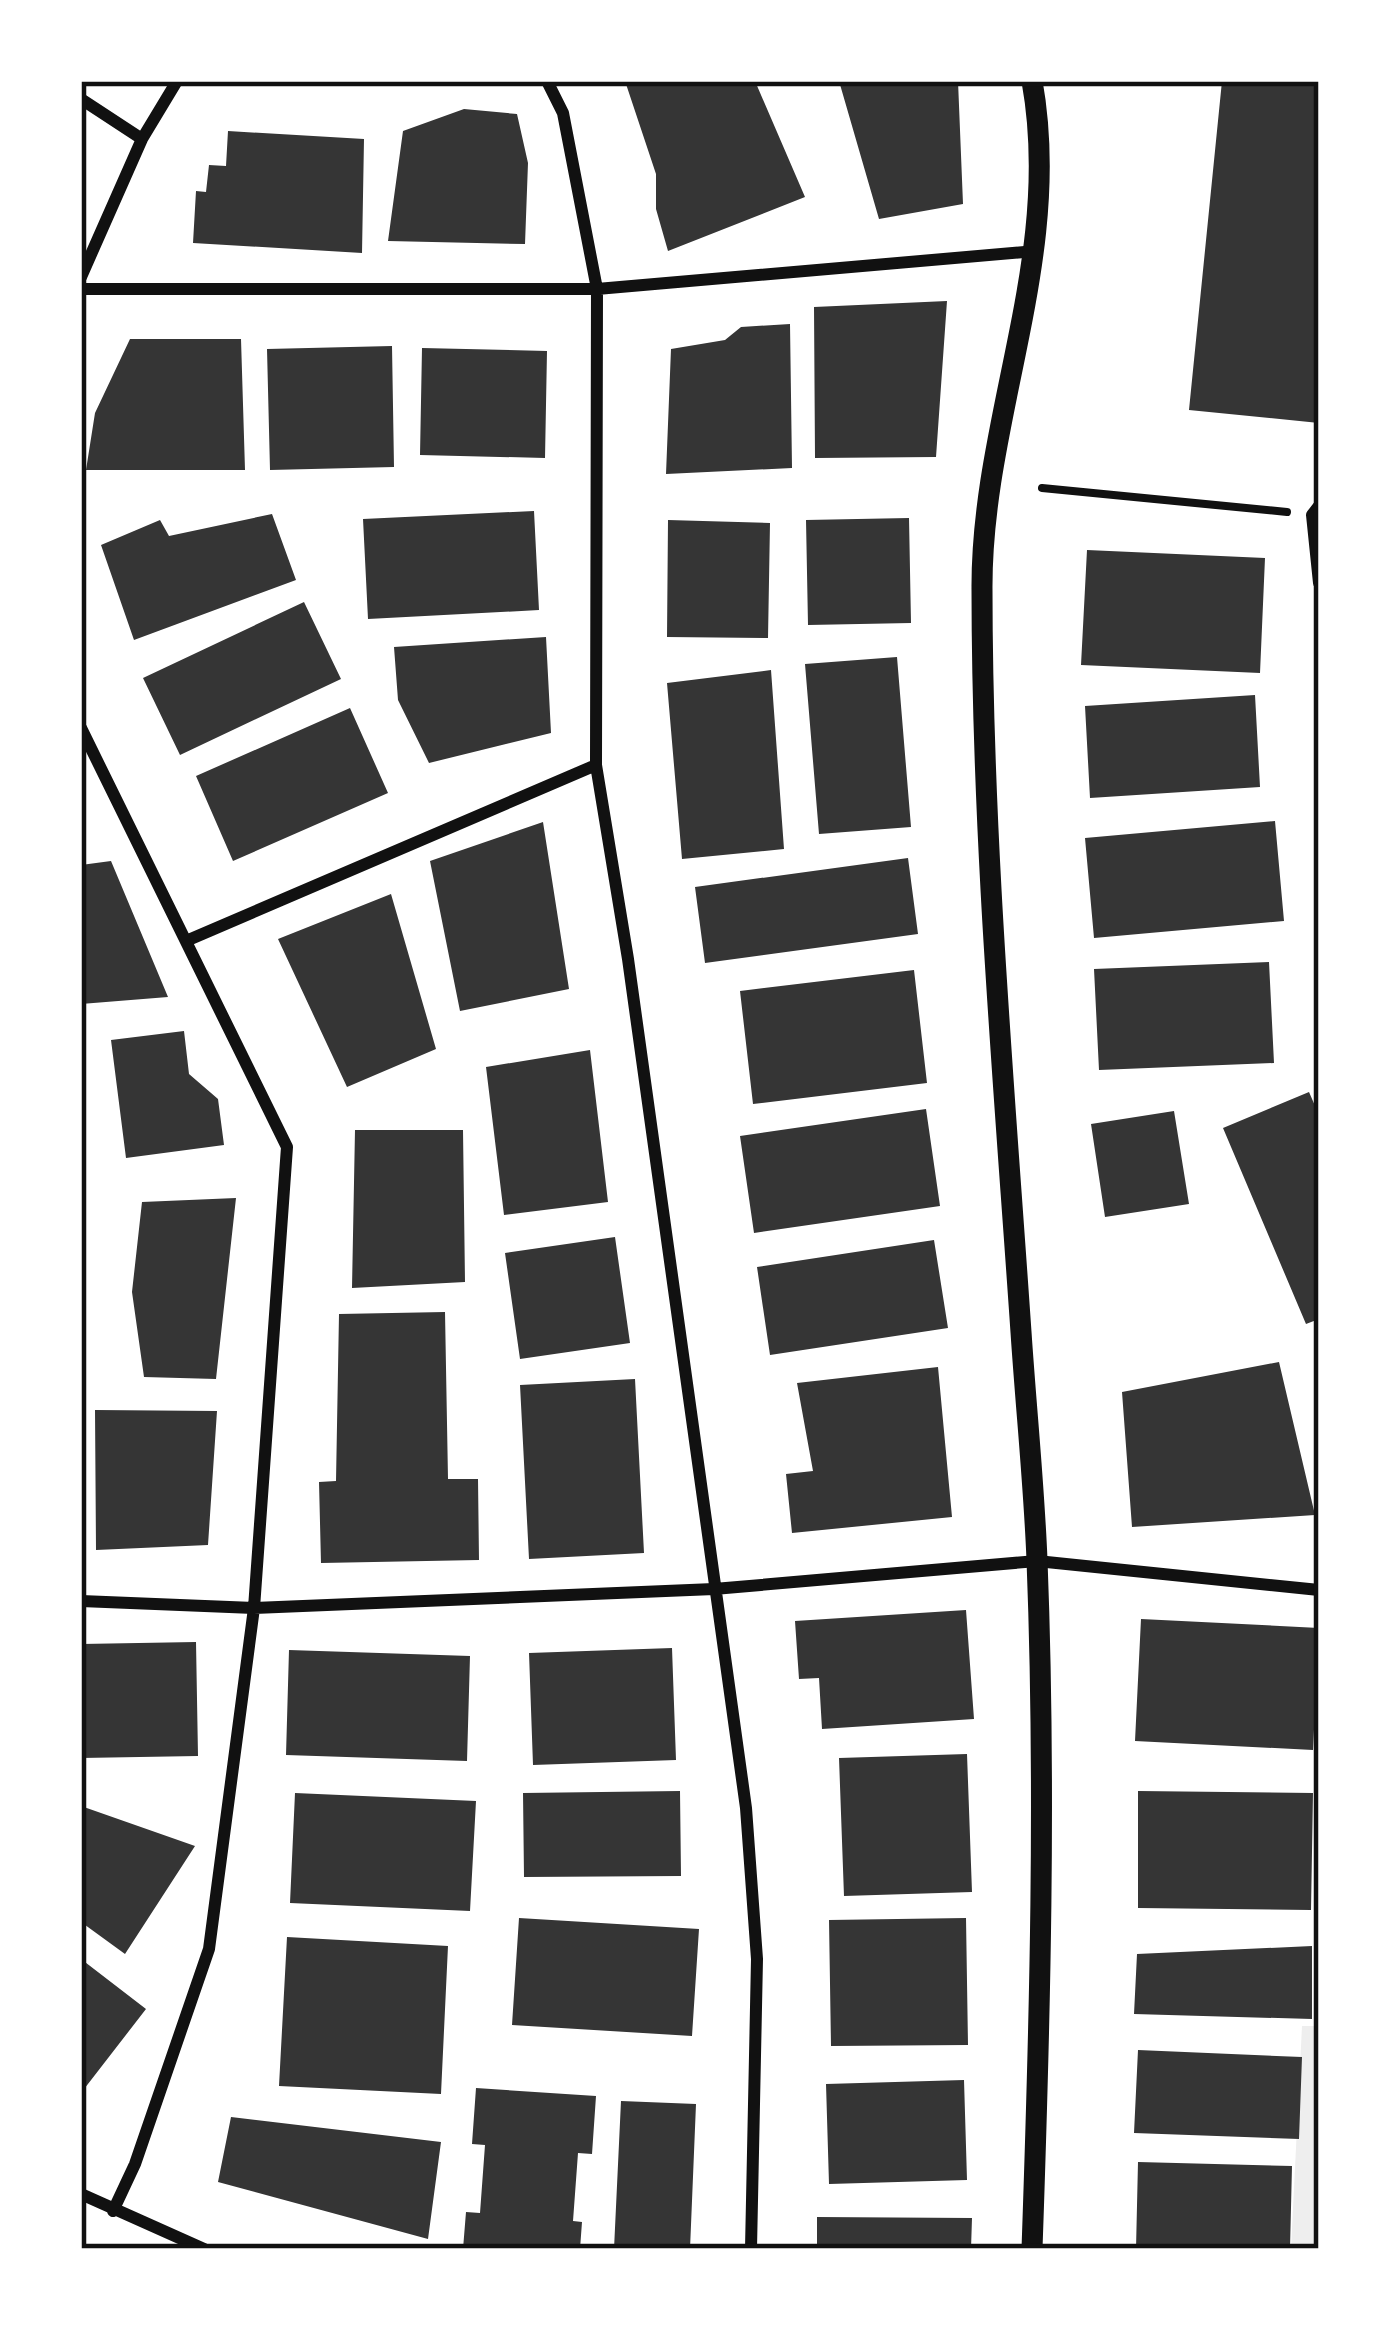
<svg xmlns="http://www.w3.org/2000/svg" width="1400" height="2330" font-family="'Libre Baskerville',serif">
<style>
.green{fill:#eee}
.building{fill:#353535}
.lines{fill:none;stroke-linecap:round;stroke-linejoin:round}
.path{stroke:#111;stroke-width:8}
.minor{stroke:#111;stroke-width:12}
.tertiary{stroke:#111;stroke-width:21}
.neatline{fill:none;stroke:#111;stroke-width:4.5}
</style>
<rect width="100%" height="100%" fill="#fff"/>
<path class="green" d="M 1302,2026 L 1319,2026 L 1319,2249 L 1291,2249 Z"/>
<path class="building" d="M 625,81 L 755,81 L 805,197 L 668,251 L 656,209 L 656,174 Z
M 839,81 L 958,81 L 963,204 L 879,219 Z
M 1222,81 L 1319,81 L 1319,423 L 1189,410 Z
M 464,109 L 517,114 L 528,163 L 525,244 L 388,241 L 403,131 Z
M 228,131 L 364,139 L 362,253 L 193,243 L 196,191 L 206,192 L 209,165 L 226,166 Z
M 947,301 L 936,457 L 815,458 L 814,307 Z
M 790,324 L 792,468 L 666,474 L 671,349 L 725,340 L 741,327 Z
M 130,339 L 241,339 L 245,470 L 86,470 L 95,413 Z
M 392,346 L 394,467 L 270,470 L 267,349 Z
M 422,348 L 547,351 L 545,458 L 420,455 Z
M 534,511 L 539,610 L 368,619 L 363,519 Z
M 272,514 L 296,580 L 134,640 L 101,545 L 160,520 L 169,536 Z
M 909,518 L 911,623 L 808,625 L 806,520 Z
M 668,520 L 770,523 L 768,638 L 667,637 Z
M 1087,550 L 1265,558 L 1260,673 L 1081,665 Z
M 304,602 L 341,679 L 180,755 L 143,678 Z
M 546,637 L 551,733 L 429,763 L 398,700 L 394,647 Z
M 897,657 L 911,827 L 819,834 L 805,664 Z
M 771,670 L 784,849 L 682,859 L 667,683 Z
M 1255,695 L 1260,787 L 1090,798 L 1085,706 Z
M 350,708 L 388,793 L 233,861 L 196,776 Z
M 1275,821 L 1284,921 L 1094,938 L 1085,838 Z
M 543,822 L 569,989 L 460,1011 L 430,861 Z
M 908,858 L 918,934 L 705,963 L 695,887 Z
M 111,861 L 168,997 L 81,1004 L 81,865 Z
M 391,894 L 436,1049 L 347,1087 L 278,939 Z
M 1269,962 L 1274,1063 L 1099,1070 L 1094,969 Z
M 914,970 L 927,1083 L 753,1104 L 740,991 Z
M 184,1031 L 189,1074 L 218,1099 L 224,1145 L 126,1158 L 111,1040 Z
M 590,1050 L 608,1202 L 504,1215 L 486,1067 Z
M 1309,1092 L 1319,1115 L 1319,1319 L 1306,1324 L 1223,1128 Z
M 926,1109 L 940,1206 L 754,1233 L 740,1136 Z
M 1174,1111 L 1189,1204 L 1105,1217 L 1091,1124 Z
M 355,1130 L 463,1130 L 465,1282 L 352,1288 Z
M 236,1198 L 216,1379 L 144,1377 L 132,1292 L 142,1202 Z
M 615,1237 L 630,1343 L 520,1359 L 505,1253 Z
M 934,1240 L 948,1328 L 770,1355 L 757,1267 Z
M 445,1312 L 448,1479 L 478,1479 L 479,1560 L 321,1563 L 319,1482 L 336,1481 L 339,1314 Z
M 1279,1362 L 1315,1515 L 1132,1527 L 1122,1392 Z
M 938,1367 L 952,1517 L 792,1533 L 786,1474 L 813,1471 L 797,1383 Z
M 635,1379 L 644,1553 L 529,1559 L 520,1385 Z
M 95,1410 L 217,1411 L 208,1545 L 96,1550 Z
M 966,1610 L 974,1719 L 822,1729 L 819,1678 L 799,1679 L 795,1621 Z
M 1141,1619 L 1319,1628 L 1313,1750 L 1135,1741 Z
M 196,1642 L 198,1756 L 81,1758 L 81,1644 Z
M 672,1648 L 676,1760 L 533,1765 L 529,1653 Z
M 289,1650 L 470,1656 L 467,1761 L 286,1755 Z
M 967,1754 L 972,1892 L 844,1896 L 839,1758 Z
M 680,1791 L 681,1876 L 524,1877 L 523,1793 Z
M 1138,1791 L 1313,1793 L 1311,1910 L 1138,1908 Z
M 295,1793 L 476,1801 L 470,1911 L 290,1903 Z
M 81,1806 L 195,1846 L 125,1954 L 81,1922 Z
M 519,1918 L 699,1929 L 692,2036 L 512,2025 Z
M 966,1918 L 968,2045 L 831,2046 L 829,1920 Z
M 287,1937 L 448,1946 L 441,2094 L 279,2086 Z
M 1312,1946 L 1312,2019 L 1134,2014 L 1137,1954 Z
M 81,1959 L 146,2009 L 81,2093 Z
M 1138,2050 L 1302,2057 L 1299,2139 L 1134,2133 Z
M 964,2080 L 967,2180 L 829,2184 L 826,2084 Z
M 476,2088 L 596,2096 L 592,2154 L 578,2153 L 573,2221 L 582,2222 L 580,2249 L 463,2249 L 466,2212 L 480,2213 L 485,2145 L 472,2144 Z
M 621,2101 L 696,2104 L 690,2249 L 614,2249 Z
M 231,2117 L 441,2142 L 428,2239 L 218,2182 Z
M 1138,2162 L 1292,2166 L 1290,2249 L 1136,2249 Z
M 817,2217 L 972,2218 L 971,2249 L 817,2249 Z"/>
<g class="lines">
<path class="path" d="M 1042,488 L 1287,512"/>
<path class="minor" d="M 547,81 L 563,113 L 597,289 L 596,765 L 628,959 L 746,1808 L 757,1959 L 751,2249
M 81,99 L 142,139
M 81,277 L 142,139 L 177,81
M 81,289 L 597,289 L 1036,251
M 1319,506 L 1312,515 L 1319,583
M 81,728 L 287,1147 L 254,1608 L 209,1949 L 135,2164 L 113,2211
M 186,941 L 596,765
M 81,1601 L 254,1608 L 714,1589 L 1037,1561 L 1319,1590
M 81,2194 L 204,2249"/>
<path class="tertiary" d="M 1032,2249 C 1040,2020 1046,1790 1037,1560 C 1034,1484 1026,1408 1021,1332 C 1004,1084 982,837 982,589 C 981,418 1064,258 1032,81"/>
</g>
<rect width="1400" height="2330" fill="none" stroke="#ffffff" stroke-width="168"/>
<rect x="84" y="84" width="1232" height="2162" class="neatline"/>
</svg>
